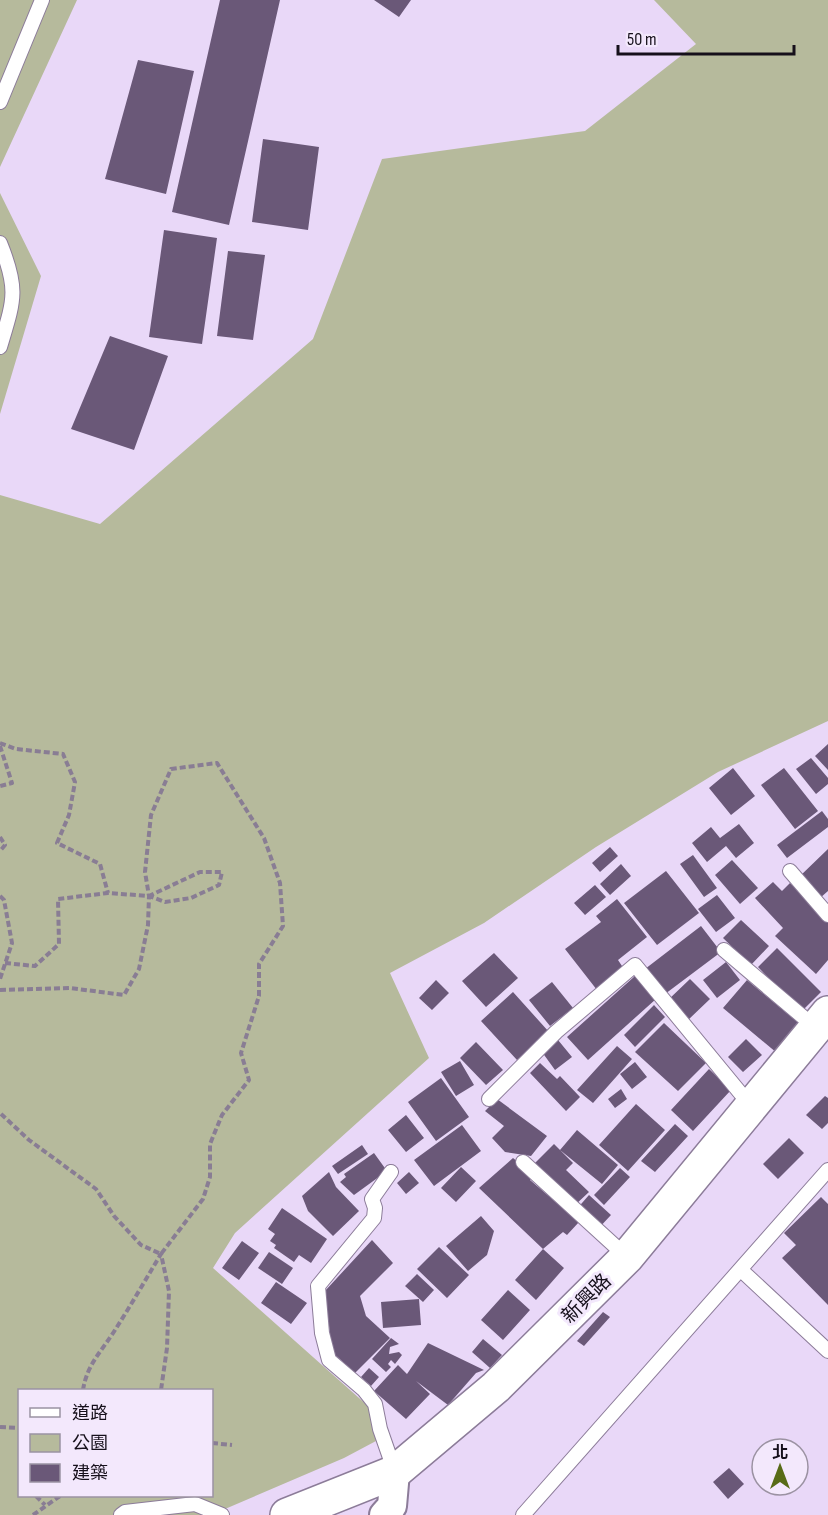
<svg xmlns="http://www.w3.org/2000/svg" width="828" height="1515" font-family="'Sofia Sans Condensed','Noto Sans TC',sans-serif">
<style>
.green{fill:#b6ba9c;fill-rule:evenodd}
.building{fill:#6a5878}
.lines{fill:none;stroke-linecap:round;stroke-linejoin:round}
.service-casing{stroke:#8c7c99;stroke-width:16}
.minor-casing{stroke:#8c7c99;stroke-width:32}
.tertiary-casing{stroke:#8c7c99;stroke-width:36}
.path{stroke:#897d94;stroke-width:4;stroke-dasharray:6 3;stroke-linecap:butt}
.service{stroke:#fff;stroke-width:14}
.minor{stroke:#fff;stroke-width:28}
.tertiary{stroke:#fff;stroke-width:33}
.labels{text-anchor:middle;stroke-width:6;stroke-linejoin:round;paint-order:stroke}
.street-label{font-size:20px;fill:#16101b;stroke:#f3e8fc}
</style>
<rect width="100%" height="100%" fill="#e9d8f8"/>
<path class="green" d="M 0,0 L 77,0 L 0,167 Z
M 654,0 L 828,0 L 828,721 L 718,772 L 596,847 L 484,923 L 390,973 L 429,1058 L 235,1233 L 213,1268 L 368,1406 L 376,1441 L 344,1458 L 211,1515 L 0,1515 L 0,495 L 100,524 L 313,339 L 382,159 L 585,131 L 696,44 ZM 20,1390 L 212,1390 L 212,1496 L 20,1496 Z
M 0,193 L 41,276 L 0,414 Z"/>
<path class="building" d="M 220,0 L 280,0 L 229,225 L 172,212 Z
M 374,0 L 411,0 L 399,17 Z
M 138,60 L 194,71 L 166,194 L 105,179 Z
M 263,139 L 319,147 L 308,230 L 252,222 Z
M 164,230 L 217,238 L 202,344 L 149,337 Z
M 228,251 L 265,255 L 253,340 L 217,336 Z
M 110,336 L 168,356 L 134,450 L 71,429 Z
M 828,744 L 828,770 L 815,756 Z
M 811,758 L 828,778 L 828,784 L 816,794 L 796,769 Z
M 733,768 L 755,796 L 731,815 L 709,788 Z
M 784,768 L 818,811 L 795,829 L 761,785 Z
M 822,811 L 828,819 L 828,827 L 787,858 L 777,845 Z
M 739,824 L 754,843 L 736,858 L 726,846 L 707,862 L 692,843 L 711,827 L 720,838 Z
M 610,847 L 618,856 L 600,872 L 592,863 Z
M 828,849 L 828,891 L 820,898 L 799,877 Z
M 693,855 L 717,888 L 704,897 L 680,864 Z
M 732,860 L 758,888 L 740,904 L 715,875 Z
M 621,864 L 631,876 L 610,895 L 600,884 Z
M 666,871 L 699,913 L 657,945 L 624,903 Z
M 773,882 L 782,891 L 790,883 L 828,919 L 828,960 L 816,974 L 775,936 L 783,928 L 755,898 Z
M 595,885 L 606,897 L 585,915 L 574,903 Z
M 717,895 L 735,918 L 716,932 L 698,909 Z
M 617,899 L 647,937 L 618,960 L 624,969 L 597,990 L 565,949 L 601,922 L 596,916 Z
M 741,920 L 769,946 L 751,965 L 723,938 Z
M 701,926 L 721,952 L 665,994 L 645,969 Z
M 777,948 L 821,992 L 801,1012 L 758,967 Z
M 494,953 L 518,978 L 486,1007 L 462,981 Z
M 726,962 L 740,980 L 717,998 L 703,980 Z
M 635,976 L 656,999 L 588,1060 L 567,1037 Z
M 690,979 L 710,999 L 687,1021 L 667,1001 Z
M 436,980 L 449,993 L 432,1010 L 419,998 Z
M 747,980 L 801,1025 L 777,1053 L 723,1008 Z
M 552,982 L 573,1008 L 550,1026 L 529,1000 Z
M 513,992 L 549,1032 L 517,1060 L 481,1021 Z
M 654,1005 L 665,1017 L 635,1047 L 624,1035 Z
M 664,1023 L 706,1063 L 678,1091 L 635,1052 Z
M 746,1039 L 762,1055 L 743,1072 L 728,1057 Z
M 558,1040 L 572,1057 L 555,1070 L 542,1052 Z
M 476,1042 L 503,1070 L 486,1085 L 460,1058 Z
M 617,1046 L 632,1059 L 593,1103 L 577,1090 Z
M 460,1061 L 474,1085 L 456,1096 L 441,1072 Z
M 635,1062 L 647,1077 L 632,1089 L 620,1074 Z
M 540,1063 L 557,1079 L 560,1076 L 580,1097 L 566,1111 L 530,1073 Z
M 709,1069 L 731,1090 L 693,1131 L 671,1110 Z
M 441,1078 L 469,1117 L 436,1141 L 408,1102 Z
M 621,1089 L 627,1099 L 615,1108 L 608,1099 Z
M 825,1096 L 828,1098 L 828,1123 L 822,1129 L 806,1115 Z
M 497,1099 L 547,1136 L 531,1156 L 505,1152 L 492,1138 L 504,1126 L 485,1111 Z
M 636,1104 L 665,1130 L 628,1171 L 599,1145 Z
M 406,1115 L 424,1138 L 406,1152 L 388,1130 Z
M 675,1124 L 688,1136 L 655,1172 L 641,1161 Z
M 462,1125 L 481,1151 L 434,1186 L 414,1160 Z
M 577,1130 L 618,1165 L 602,1184 L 560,1150 Z
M 789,1138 L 804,1153 L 778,1179 L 763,1164 Z
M 554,1144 L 573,1163 L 566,1170 L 589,1192 L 574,1206 L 532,1166 Z
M 362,1145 L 368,1154 L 338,1174 L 332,1166 Z
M 374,1153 L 387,1171 L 354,1195 L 340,1182 L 346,1177 L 344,1174 Z
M 513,1158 L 533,1174 L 530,1180 L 579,1222 L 567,1235 L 563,1232 L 543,1249 L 479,1188 Z
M 461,1167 L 476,1181 L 456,1202 L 441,1188 Z
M 620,1168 L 630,1177 L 604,1205 L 594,1195 Z
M 329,1172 L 336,1187 L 359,1211 L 333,1236 L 308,1211 L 302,1196 Z
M 409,1172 L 419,1183 L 406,1194 L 397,1183 Z
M 589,1195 L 611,1215 L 597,1230 L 575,1211 Z
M 821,1197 L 828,1204 L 828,1305 L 782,1258 L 796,1245 L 784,1233 Z
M 282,1208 L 327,1239 L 311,1263 L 299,1255 L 294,1262 L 274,1248 L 276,1245 L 270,1241 L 275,1234 L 268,1229 Z
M 481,1216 L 494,1231 L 487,1255 L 468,1271 L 446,1246 Z
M 372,1240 L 393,1263 L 360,1296 L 366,1316 L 390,1338 L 355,1373 L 332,1352 L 325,1291 Z
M 242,1241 L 259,1253 L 239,1280 L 222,1268 Z
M 439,1247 L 469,1275 L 447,1298 L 417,1269 Z
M 543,1249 L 564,1268 L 536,1300 L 515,1280 Z
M 269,1252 L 293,1268 L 282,1284 L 258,1268 Z
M 417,1274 L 434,1290 L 423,1302 L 405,1286 Z
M 276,1282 L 307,1303 L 291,1324 L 261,1303 Z
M 508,1290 L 530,1310 L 503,1340 L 481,1320 Z
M 419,1299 L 421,1325 L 383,1328 L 381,1302 Z
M 603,1312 L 610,1317 L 584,1346 L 577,1341 Z
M 391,1338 L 399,1344 L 390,1347 L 389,1354 L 399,1352 L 402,1355 L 395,1364 L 391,1360 L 388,1364 L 391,1367 L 386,1372 L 372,1359 Z
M 483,1339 L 502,1355 L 490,1368 L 472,1352 Z
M 428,1343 L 484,1370 L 476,1373 L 448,1405 L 416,1381 L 430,1394 L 406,1419 L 374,1391 L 398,1365 L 407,1374 Z
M 369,1368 L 379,1377 L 371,1386 L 361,1377 Z
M 729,1468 L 744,1484 L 728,1499 L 713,1482 Z"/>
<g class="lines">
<g class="service-casing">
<path id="service" d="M 0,102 L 42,0
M 0,243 C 19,290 14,300 0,347
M 790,871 L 828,915
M 724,950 L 816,1028
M 489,1099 L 556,1032 L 635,965 L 751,1106
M 523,1162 L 627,1257
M 391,1172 L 372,1199 L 375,1208 L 374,1218 L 318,1286 L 322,1333 L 329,1360 L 364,1390 L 375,1404 L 380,1429 L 395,1472
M 741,1270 L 828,1351
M 121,1515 L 125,1512 L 195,1504 L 222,1515
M 523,1515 L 828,1170"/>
</g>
<g class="minor-casing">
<path id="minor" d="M 384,1515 L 392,1506 L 395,1472"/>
</g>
<g class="tertiary-casing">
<path id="tertiary" d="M 287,1515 L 395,1472 L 496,1387 L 627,1257 L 828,1013"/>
</g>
<path class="path" d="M 0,743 L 16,749 L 63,754 L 75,782 L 69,815 L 57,843 L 100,864 L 108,893
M 0,746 L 12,783 L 0,786
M 0,837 L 5,845 L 0,851
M 0,896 L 4,900 L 12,943 L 0,979
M 5,963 L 35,966 L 59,944 L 58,899 L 108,893 L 149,896 L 165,902 L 191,898 L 219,885 L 222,872 L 200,872 L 149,896
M 0,990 L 70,988 L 124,995 L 139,969 L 148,925 L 149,896 L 145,872 L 151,815 L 171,769 L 217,763 L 264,838 L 280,883 L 283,926 L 259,964 L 259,996 L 241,1053 L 249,1080 L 222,1115 L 210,1144 L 210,1177 L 203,1199 L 161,1254 L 141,1245 L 114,1216 L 96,1189 L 29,1140 L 0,1113
M 83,1390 C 87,1364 102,1351 115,1330 C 131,1305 146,1279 161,1254 L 169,1291 L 167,1348 L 161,1390
M 0,1427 L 20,1428
M 212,1443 L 232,1445
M 36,1496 L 45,1505
M 33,1515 L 60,1496"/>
<use href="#service" class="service"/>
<use href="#minor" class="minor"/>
<use href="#tertiary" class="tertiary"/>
</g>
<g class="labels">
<g class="street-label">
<text transform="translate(586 1298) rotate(-45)" y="7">新興路</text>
</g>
</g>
<rect x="18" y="1389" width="195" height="108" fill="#f3e8fc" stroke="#9b92a2" stroke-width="1.5"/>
<rect x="30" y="1408" width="30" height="9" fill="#ffffff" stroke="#9b92a2" stroke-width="1.5"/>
<text x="72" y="1419" font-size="18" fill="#16101b">道路</text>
<rect x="30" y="1434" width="30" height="18" fill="#b6ba9c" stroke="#9b92a2" stroke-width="1.5"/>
<text x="72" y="1449" font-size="18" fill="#16101b">公園</text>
<rect x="30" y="1464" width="30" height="18" fill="#6a5878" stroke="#9b92a2" stroke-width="1.5"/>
<text x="72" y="1479" font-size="18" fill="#16101b">建築</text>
<g transform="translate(780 1467)"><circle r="28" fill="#f3e8fc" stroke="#9b92a2" stroke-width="1.5"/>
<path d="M0-4.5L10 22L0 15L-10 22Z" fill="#586b17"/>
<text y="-9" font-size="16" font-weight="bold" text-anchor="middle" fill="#16101b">北</text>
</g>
<path d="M618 45v9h176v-9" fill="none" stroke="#16101b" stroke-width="3"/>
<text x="627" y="45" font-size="18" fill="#16101b" stroke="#f3e8fc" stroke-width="4.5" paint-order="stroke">50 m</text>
</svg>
